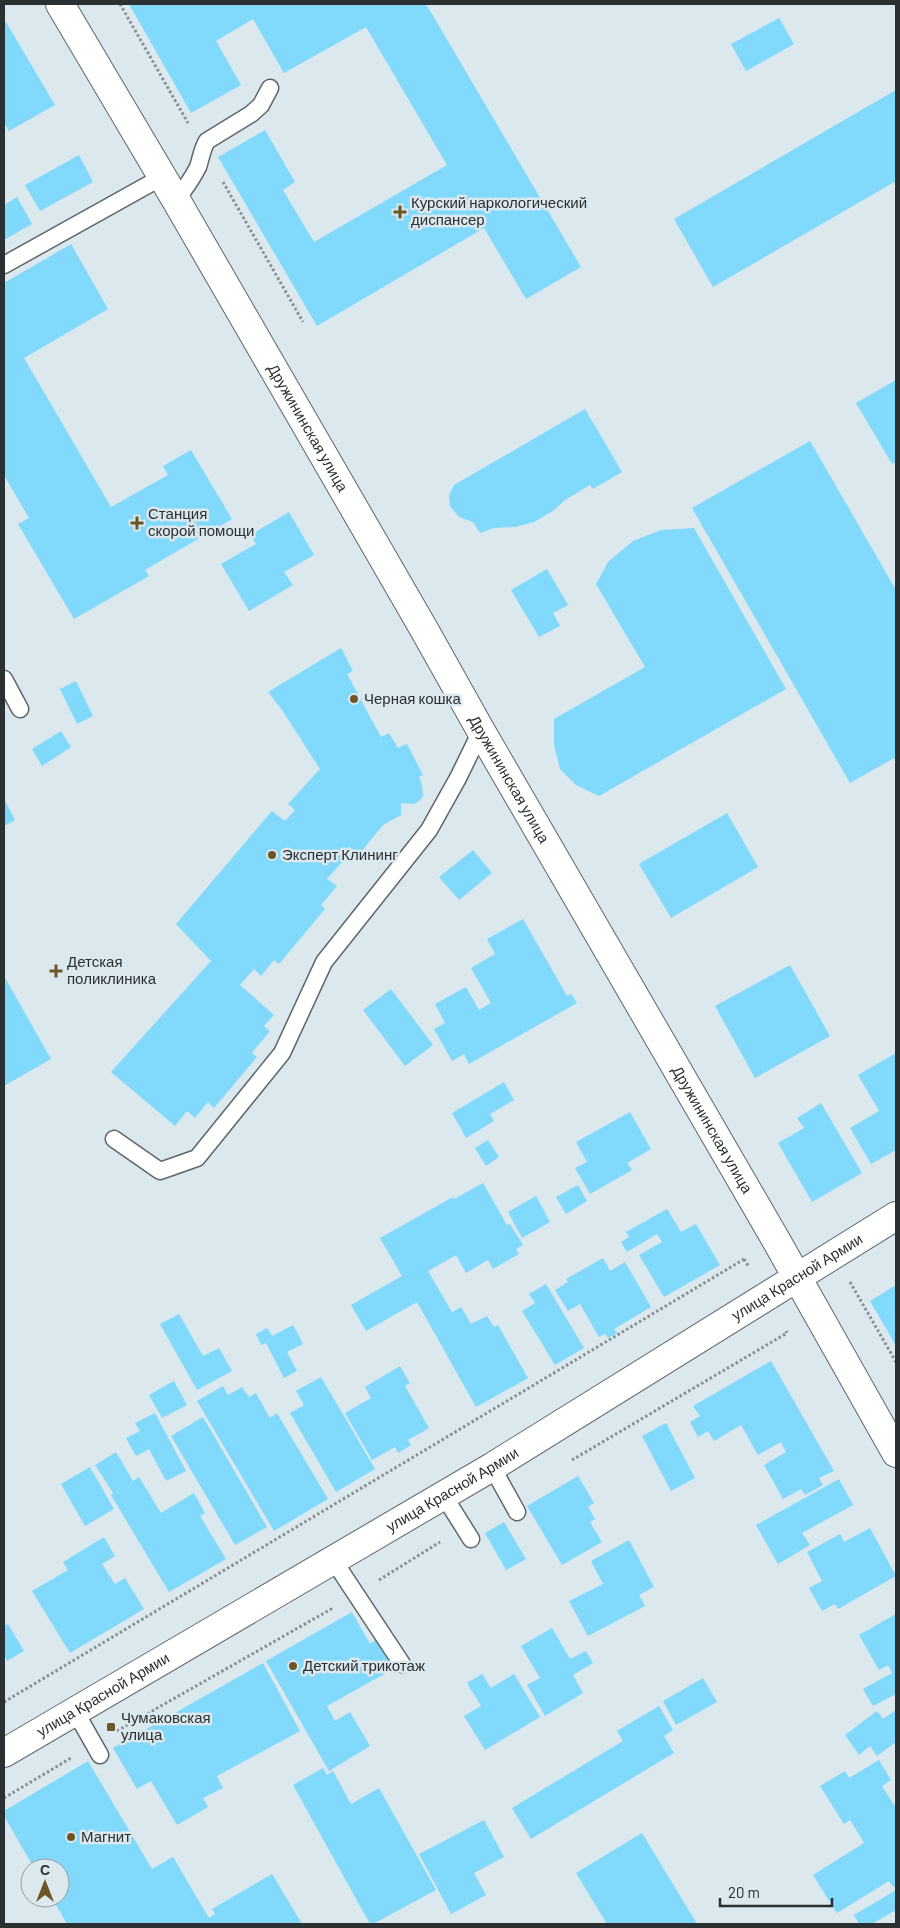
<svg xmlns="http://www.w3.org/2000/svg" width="900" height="1928" font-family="Barlow,sans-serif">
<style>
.building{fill:#81d9fc}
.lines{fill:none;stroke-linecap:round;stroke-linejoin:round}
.lane-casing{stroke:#5c676c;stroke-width:19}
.secondary-casing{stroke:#5c676c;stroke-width:30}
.path{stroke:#868f93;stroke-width:3;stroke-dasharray:2.5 2.5;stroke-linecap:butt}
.lane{stroke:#fff;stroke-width:16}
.secondary{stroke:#fff;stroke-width:28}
.poi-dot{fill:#6c5626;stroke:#dbe8ed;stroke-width:2}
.labels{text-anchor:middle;stroke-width:5;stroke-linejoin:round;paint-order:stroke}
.poi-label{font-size:15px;fill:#2b3032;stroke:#dbe8ed;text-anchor:start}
.street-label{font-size:15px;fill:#2b3032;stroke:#dbe8ed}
</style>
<rect width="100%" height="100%" fill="#dbe8ed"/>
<path class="building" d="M 129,4 L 426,4 L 581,267 L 526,299 L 484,228 L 317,326 L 218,157 L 265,130 L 295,182 L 283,190 L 314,242 L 447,165 L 366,27 L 284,73 L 253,19 L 216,41 L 241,85 L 191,113 Z
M 779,18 L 794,44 L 746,71 L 731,44 Z
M 6,22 L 55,105 L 9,131 L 4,123 L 4,23 Z
M 896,90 L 896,181 L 713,287 L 674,219 Z
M 79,155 L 93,182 L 40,211 L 25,185 Z
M 17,197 L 32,224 L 4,240 L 4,205 Z
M 71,244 L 108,309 L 24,358 L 111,507 L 168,475 L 163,466 L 191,450 L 232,519 L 145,570 L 149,576 L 74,619 L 18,524 L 29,518 L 4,475 L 4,283 Z
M 896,380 L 896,462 L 892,464 L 856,403 Z
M 585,409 L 622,472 L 593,489 L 590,485 L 565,500 L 553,511 L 534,522 L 515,527 L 494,528 L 480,533 L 473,522 L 459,517 L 450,506 L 449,495 L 454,485 Z
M 810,441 L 896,590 L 896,757 L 850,783 L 692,508 Z
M 289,512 L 314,555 L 284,572 L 293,585 L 249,611 L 221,564 L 256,544 L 250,535 Z
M 694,528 L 786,689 L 599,796 L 576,785 L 560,769 L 554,745 L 554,719 L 645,667 L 596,584 L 608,562 L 633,541 L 661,530 Z
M 547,569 L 568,605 L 553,613 L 560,626 L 539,637 L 511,590 Z
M 341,648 L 353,671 L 347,674 L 381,737 L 389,733 L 398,748 L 407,744 L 423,775 L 419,777 L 422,784 L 423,797 L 415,804 L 401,803 L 401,815 L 383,825 L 356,858 L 350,853 L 327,879 L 337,886 L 321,905 L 325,909 L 279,964 L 274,960 L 261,976 L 254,969 L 240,985 L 274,1015 L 264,1026 L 270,1031 L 252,1053 L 257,1057 L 214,1108 L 208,1102 L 195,1118 L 187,1111 L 175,1126 L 111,1072 L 211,961 L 176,924 L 272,811 L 285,821 L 295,810 L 288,804 L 320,769 L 282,710 L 268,692 Z
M 76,681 L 93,716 L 77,724 L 60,689 Z
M 61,731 L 71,747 L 42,766 L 32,749 Z
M 4,799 L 15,820 L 4,826 Z
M 727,813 L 758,867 L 671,918 L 639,864 Z
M 473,850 L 492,873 L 459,900 L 439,877 Z
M 523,919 L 567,996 L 571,994 L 577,1003 L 469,1064 L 464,1054 L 452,1061 L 434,1029 L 445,1023 L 435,1004 L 466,987 L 479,1010 L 491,1003 L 471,968 L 495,954 L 487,939 Z
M 790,965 L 830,1036 L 755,1078 L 715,1006 Z
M 4,976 L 51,1059 L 4,1086 Z
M 391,989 L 433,1045 L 405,1066 L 363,1010 Z
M 896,1053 L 896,1150 L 871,1164 L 850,1128 L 879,1111 L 858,1075 Z
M 504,1082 L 514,1100 L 490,1114 L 494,1121 L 466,1138 L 452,1113 Z
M 821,1103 L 862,1173 L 812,1202 L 778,1143 L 804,1128 L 797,1118 Z
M 630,1112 L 651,1149 L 627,1163 L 632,1170 L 590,1194 L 575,1168 L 587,1162 L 576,1142 Z
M 488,1140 L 499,1157 L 486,1166 L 475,1148 Z
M 483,1183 L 507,1225 L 510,1224 L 523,1245 L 516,1249 L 519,1254 L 493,1269 L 488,1260 L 466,1273 L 456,1255 L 428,1271 L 452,1312 L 461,1307 L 471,1324 L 487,1316 L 494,1327 L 498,1325 L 528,1378 L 476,1407 L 417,1302 L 366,1331 L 351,1305 L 402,1276 L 380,1238 L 453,1197 L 454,1199 Z
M 578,1185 L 587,1201 L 566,1214 L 556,1197 Z
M 536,1196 L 550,1222 L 522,1238 L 508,1212 Z
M 667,1209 L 681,1232 L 696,1224 L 720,1265 L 664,1297 L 639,1255 L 662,1242 L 657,1234 L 627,1252 L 621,1242 L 629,1237 L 626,1232 Z
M 603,1258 L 610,1271 L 625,1262 L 651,1307 L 614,1329 L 617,1333 L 608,1338 L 605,1334 L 599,1337 L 580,1304 L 568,1311 L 555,1290 L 568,1282 L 566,1279 Z
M 546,1284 L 584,1348 L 555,1365 L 522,1311 L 535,1303 L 529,1294 Z
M 896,1285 L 896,1346 L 870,1301 Z
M 179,1314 L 203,1356 L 219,1348 L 232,1371 L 197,1390 L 160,1324 Z
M 293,1325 L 303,1344 L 287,1352 L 297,1371 L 284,1378 L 266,1343 L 261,1345 L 256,1334 L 267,1328 L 272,1336 Z
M 771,1361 L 834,1471 L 819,1478 L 823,1485 L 805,1495 L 801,1489 L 783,1499 L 764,1465 L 786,1452 L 781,1442 L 758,1455 L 741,1425 L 714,1441 L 708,1431 L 698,1437 L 690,1422 L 700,1416 L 693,1406 Z
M 400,1366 L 410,1383 L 405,1386 L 429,1428 L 408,1440 L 411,1445 L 398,1453 L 395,1447 L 372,1460 L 345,1413 L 371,1398 L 365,1387 Z
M 321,1377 L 375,1469 L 336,1492 L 290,1413 L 304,1405 L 296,1391 Z
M 174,1381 L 187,1405 L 162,1418 L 149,1395 Z
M 223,1386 L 228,1395 L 242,1387 L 249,1397 L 256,1393 L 270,1418 L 277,1413 L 328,1499 L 274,1531 L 197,1401 Z
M 155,1413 L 186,1471 L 166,1481 L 149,1449 L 136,1456 L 126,1438 L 140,1431 L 135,1423 Z
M 203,1417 L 267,1527 L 235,1545 L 171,1436 Z
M 666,1423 L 695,1478 L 671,1491 L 642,1436 Z
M 116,1452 L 133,1481 L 139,1477 L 161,1513 L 194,1493 L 205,1513 L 200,1516 L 226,1559 L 169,1592 L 111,1495 L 113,1493 L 95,1465 Z
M 90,1467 L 114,1509 L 85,1526 L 61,1484 Z
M 578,1476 L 594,1503 L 588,1507 L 595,1519 L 590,1522 L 602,1542 L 562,1565 L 527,1506 Z
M 839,1479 L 853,1505 L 802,1533 L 810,1545 L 778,1564 L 756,1525 Z
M 504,1522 L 526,1559 L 506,1570 L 485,1533 Z
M 870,1528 L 896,1576 L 838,1609 L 835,1604 L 822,1611 L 809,1588 L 822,1581 L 807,1552 L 840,1534 L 844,1542 Z
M 104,1537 L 115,1556 L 102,1564 L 115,1584 L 125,1578 L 144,1609 L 70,1653 L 32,1591 L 68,1570 L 63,1562 Z
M 629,1540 L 654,1587 L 639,1595 L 645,1606 L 588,1636 L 569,1601 L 603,1584 L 591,1561 Z
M 352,1612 L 370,1644 L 377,1639 L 392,1666 L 385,1670 L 386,1673 L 327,1706 L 335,1721 L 350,1712 L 370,1746 L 329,1771 L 266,1661 Z
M 896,1614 L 896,1694 L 873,1706 L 863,1689 L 892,1673 L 888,1665 L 879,1670 L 859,1635 Z
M 8,1624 L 24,1651 L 7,1661 L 4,1655 L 4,1626 Z
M 552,1628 L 570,1659 L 586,1651 L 593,1663 L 573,1675 L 583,1693 L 545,1716 L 527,1685 L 540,1678 L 521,1646 Z
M 263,1663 L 300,1731 L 217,1776 L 223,1788 L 203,1798 L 208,1807 L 177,1825 L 151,1781 L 137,1789 L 113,1748 Z
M 482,1674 L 491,1688 L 514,1674 L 540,1717 L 485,1750 L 464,1716 L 481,1706 L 467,1683 Z
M 703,1678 L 717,1702 L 676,1725 L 663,1701 Z
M 659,1706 L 673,1730 L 664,1736 L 674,1753 L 531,1839 L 512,1808 L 623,1741 L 617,1731 Z
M 896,1710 L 896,1735 L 895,1736 L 896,1742 L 877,1756 L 870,1746 L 859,1755 L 845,1735 L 877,1711 L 883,1719 Z
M 879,1760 L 891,1780 L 882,1786 L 896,1808 L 896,1886 L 893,1887 L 889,1881 L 837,1913 L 813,1875 L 864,1843 L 850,1820 L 844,1824 L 820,1786 L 845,1771 L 849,1778 Z
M 88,1761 L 152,1869 L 173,1857 L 209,1918 L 215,1914 L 212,1909 L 272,1874 L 302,1924 L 67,1924 L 52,1898 L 60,1898 L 60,1868 L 34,1868 L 4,1816 L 4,1811 Z
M 323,1768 L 327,1775 L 333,1771 L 351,1804 L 379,1788 L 436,1890 L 373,1924 L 370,1924 L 293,1785 Z
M 484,1820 L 504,1857 L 474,1873 L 486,1895 L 451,1914 L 419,1854 Z
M 642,1833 L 697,1924 L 607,1924 L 576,1873 Z
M 896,1890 L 896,1910 L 872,1924 L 859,1924 L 854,1915 Z"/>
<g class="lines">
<g class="lane-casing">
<path id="lane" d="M 176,200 C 184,190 192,179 198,167 C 201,158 202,149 207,141 L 251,114 L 261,105 L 270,88
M 4,265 L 162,177
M 4,679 L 20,709
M 114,1139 L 160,1171 L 197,1158 L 282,1053 L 324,962 L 429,830 L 458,778 L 481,731
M 492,1467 L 517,1512
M 444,1496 L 471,1539
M 334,1561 L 402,1664
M 75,1711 L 100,1755"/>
</g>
<g class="secondary-casing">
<g id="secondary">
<path id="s1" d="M 60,4 L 176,200 L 425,631 L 481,731 L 776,1240 L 896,1453"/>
<path id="s2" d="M 4,1753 L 492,1467 L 896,1216"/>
</g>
</g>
<path class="path" d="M 120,4 L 188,123
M 223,182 L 303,322
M 744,1259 L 749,1267
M 850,1282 L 896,1362
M 572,1460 L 787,1333 L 786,1331
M 379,1580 L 440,1542
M 4,1702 L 746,1258
M 117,1731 L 333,1608
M 4,1798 L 71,1758"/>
<use href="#lane" class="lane"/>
<use href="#secondary" class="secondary"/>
</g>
<g class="poi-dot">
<path d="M397.5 204.5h5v5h5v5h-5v5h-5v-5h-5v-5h5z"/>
<path d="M134.5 515.5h5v5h5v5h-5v5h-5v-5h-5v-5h5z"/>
<circle cx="354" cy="699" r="5"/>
<circle cx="272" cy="855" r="5"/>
<path d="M53.5 963.5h5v5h5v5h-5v5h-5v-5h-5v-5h5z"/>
<circle cx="293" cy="1666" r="5"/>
<rect x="106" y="1722" width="10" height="10" rx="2.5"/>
<circle cx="71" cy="1837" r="5"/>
</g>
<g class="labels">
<g class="poi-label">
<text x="411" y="208">Курский наркологический<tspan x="411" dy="17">диспансер</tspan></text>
<text x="148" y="519">Станция<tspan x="148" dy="17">скорой помощи</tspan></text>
<text x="364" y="704">Черная кошка</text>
<text x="282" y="860">Эксперт Клининг</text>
<text x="67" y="967">Детская<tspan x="67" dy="17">поликлиника</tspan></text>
<text x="303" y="1671">Детский трикотаж</text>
<text x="121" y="1723">Чумаковская<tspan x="121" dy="17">улица</tspan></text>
<text x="81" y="1842">Магнит</text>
</g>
<g class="street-label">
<text dy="5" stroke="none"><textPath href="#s1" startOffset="491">Дружининская улица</textPath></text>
<text dy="5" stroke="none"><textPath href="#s1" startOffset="896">Дружининская улица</textPath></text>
<text dy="5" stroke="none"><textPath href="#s1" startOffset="1301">Дружининская улица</textPath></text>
<text dy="5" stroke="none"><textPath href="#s2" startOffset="925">улица Красной Армии</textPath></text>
<text dy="5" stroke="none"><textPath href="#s2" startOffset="520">улица Красной Армии</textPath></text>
<text dy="5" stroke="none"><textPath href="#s2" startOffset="115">улица Красной Армии</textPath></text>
</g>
</g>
<rect width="900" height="1928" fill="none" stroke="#2b3032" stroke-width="10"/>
<g transform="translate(45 1883)"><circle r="24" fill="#dbe8ed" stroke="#959ea2"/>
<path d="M0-4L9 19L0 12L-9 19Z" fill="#6c5626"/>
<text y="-8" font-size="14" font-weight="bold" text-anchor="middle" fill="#2b3032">С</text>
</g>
<path d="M720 1898v8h112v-8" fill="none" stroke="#2b3032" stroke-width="2.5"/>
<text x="728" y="1898" font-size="15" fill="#2b3032" stroke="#dbe8ed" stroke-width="4" paint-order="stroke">20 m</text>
</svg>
